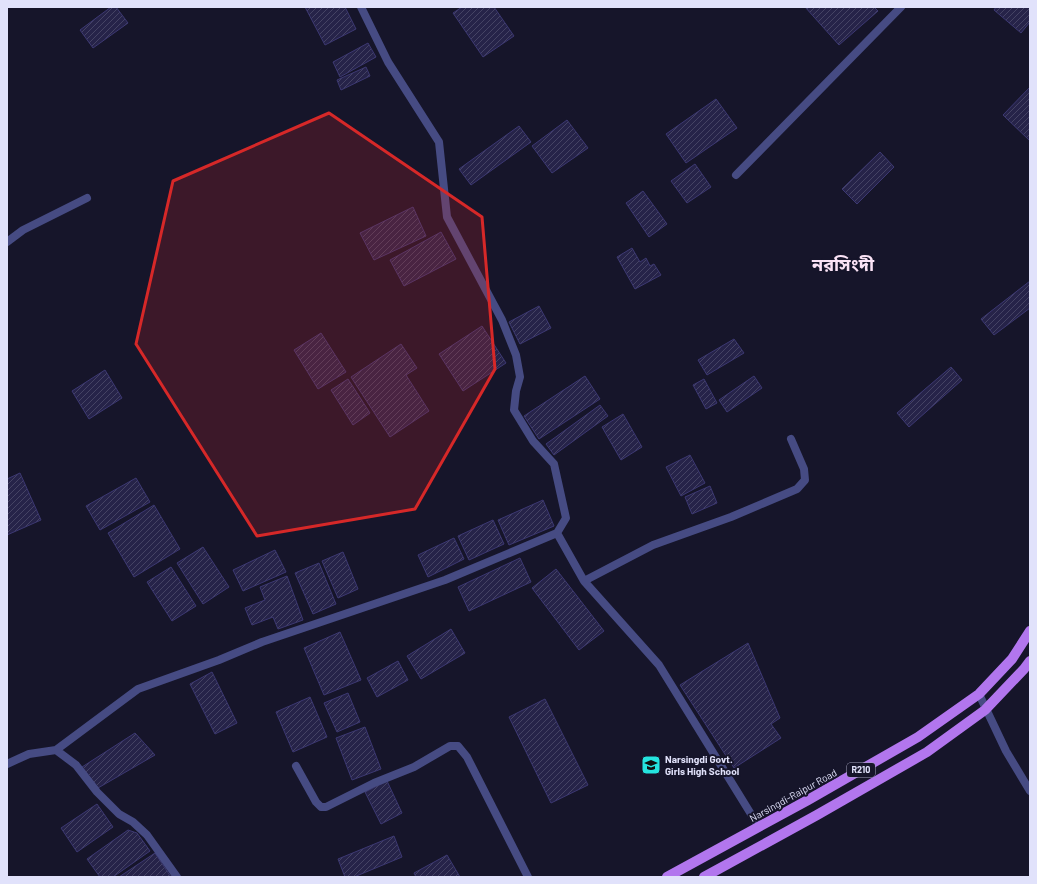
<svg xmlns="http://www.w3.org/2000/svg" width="1037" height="884" font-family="Barlow,'Noto Sans Bengali',sans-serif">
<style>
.building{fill:url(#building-hatch);stroke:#3c3872}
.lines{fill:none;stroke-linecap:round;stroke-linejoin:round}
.minor{stroke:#464b83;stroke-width:8}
.primary{stroke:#b276ee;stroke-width:10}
.marked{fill:#d62828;fill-opacity:0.2;stroke:#d62828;stroke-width:3;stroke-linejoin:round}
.labels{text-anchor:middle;stroke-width:4;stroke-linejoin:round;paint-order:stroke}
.shield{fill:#16152a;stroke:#a4a4bc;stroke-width:1}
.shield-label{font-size:9px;font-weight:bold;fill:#e1e2fb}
.poi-label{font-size:10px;font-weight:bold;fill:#e1e2fb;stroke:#16152a;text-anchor:start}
.street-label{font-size:10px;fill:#e1e2fb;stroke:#16152a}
.town-label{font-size:18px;font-weight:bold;fill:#fbe3f6;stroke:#16152a}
</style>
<defs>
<pattern id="building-hatch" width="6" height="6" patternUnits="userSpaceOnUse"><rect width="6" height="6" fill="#262349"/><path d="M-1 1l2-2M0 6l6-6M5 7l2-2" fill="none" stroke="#454364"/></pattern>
</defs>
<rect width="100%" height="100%" fill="#16152a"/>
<path class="building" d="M 111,7 L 116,7 L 128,23 L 93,48 L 80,30 Z
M 305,7 L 345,7 L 356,29 L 325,45 Z
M 462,7 L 494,7 L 514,36 L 483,57 L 453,13 Z
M 805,7 L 874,7 L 878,11 L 839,45 Z
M 996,7 L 1030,7 L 1030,22 L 1021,33 L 994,10 Z
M 368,43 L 376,57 L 340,77 L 333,62 Z
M 366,67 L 370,76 L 341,90 L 337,80 Z
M 1030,87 L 1030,141 L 1003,115 Z
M 716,99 L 737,128 L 686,163 L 666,134 Z
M 567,120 L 588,148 L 552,173 L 532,146 Z
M 519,126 L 531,142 L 471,185 L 459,169 Z
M 880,152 L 894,167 L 857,204 L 842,189 Z
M 695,164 L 711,187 L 687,203 L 671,181 Z
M 643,191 L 667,224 L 649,237 L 626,203 Z
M 413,207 L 426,236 L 374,260 L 360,233 Z
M 441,232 L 456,259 L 404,286 L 390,260 Z
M 632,248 L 640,262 L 646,258 L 650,266 L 654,264 L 661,275 L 635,289 L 617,257 Z
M 1030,281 L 1030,308 L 994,335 L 981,319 Z
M 539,306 L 551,328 L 520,344 L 509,322 Z
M 482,326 L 506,363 L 463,391 L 439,354 Z
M 321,333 L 346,372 L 318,389 L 294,350 Z
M 734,339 L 744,353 L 707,375 L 698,360 Z
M 401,344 L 417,368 L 406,375 L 429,411 L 390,437 L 351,377 Z
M 951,367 L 962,380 L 909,427 L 897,413 Z
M 105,370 L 122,398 L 89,419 L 72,391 Z
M 585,376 L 600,399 L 539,439 L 524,416 Z
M 754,376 L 762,388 L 727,412 L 719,400 Z
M 348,379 L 370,413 L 353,425 L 331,390 Z
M 704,379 L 717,403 L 706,409 L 693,385 Z
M 600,405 L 608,416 L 554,455 L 546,444 Z
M 623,414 L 642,447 L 621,460 L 602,427 Z
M 690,455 L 705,483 L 681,496 L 666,467 Z
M 20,473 L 41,520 L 7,535 L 7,479 Z
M 136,478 L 150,502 L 100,530 L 86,506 Z
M 710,486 L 717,503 L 692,514 L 685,497 Z
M 543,500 L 554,526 L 509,545 L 498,520 Z
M 154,505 L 180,549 L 134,577 L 108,533 Z
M 493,520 L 504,544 L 469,560 L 458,536 Z
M 454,538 L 464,559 L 428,577 L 418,555 Z
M 203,547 L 229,587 L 203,604 L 177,563 Z
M 275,550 L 286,572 L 243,591 L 233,570 Z
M 343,552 L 358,589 L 338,598 L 322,561 Z
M 520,558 L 531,582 L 469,611 L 458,587 Z
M 319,563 L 336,604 L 313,614 L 295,573 Z
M 171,567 L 196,606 L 172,621 L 147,582 Z
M 556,569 L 604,631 L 579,650 L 532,588 Z
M 287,576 L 303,620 L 278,629 L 273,617 L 252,625 L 245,608 L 265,600 L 260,587 Z
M 451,629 L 465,653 L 421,679 L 407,656 Z
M 340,632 L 361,680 L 324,695 L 304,648 Z
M 748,643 L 780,718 L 771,724 L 781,738 L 734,768 L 680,685 Z
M 398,661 L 408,680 L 377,697 L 367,678 Z
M 212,672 L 237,723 L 215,734 L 190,684 Z
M 348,693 L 360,722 L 337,732 L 324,703 Z
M 310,697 L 327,737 L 293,752 L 276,712 Z
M 545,699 L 588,785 L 551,803 L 509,717 Z
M 365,727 L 381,769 L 352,780 L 336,738 Z
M 135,733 L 155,755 L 98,788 L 82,767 Z
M 387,781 L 402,813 L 381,824 L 365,792 Z
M 97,804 L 113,827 L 77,852 L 61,828 Z
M 128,830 L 137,833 L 150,851 L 113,877 L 100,877 L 87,859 Z
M 394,836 L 402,857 L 354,877 L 345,877 L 338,859 Z
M 155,853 L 171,877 L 119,877 Z
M 447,855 L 460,877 L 416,877 L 414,873 Z"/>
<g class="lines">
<path class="minor" d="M 736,175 L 901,7
M 7,242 L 23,230 L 87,198
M 557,533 L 584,581 L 659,665 L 759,827
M 584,581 L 653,545 L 731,517 L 797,489 L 805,480 L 804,469 L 791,439
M 979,694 L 1006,751 L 1030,791
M 56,750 L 76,765 L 97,792 L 119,814 L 133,822 L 147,835 L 177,877
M 7,764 L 29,754 L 56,750 L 138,689 L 219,660 L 262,642 L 445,580 L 557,533 L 566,518 L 554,464 L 533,441 L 514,410 L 516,391 L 520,377 L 516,355 L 502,320 L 447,217 L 439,142 L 388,62 L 361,7
M 296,766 L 316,802 L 321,807 L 326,807 L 374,783 L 414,767 L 450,746 L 458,746 L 467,757 L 528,877"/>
<path class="primary" d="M 667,877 L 808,800 L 918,737 L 979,694 L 1012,659 L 1030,631
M 704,877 L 817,815 L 927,752 L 985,710 L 1024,669 L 1030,661"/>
</g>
<path class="marked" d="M 329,113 L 482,217 L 495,369 L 415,509 L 257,536 L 136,344 L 173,181 Z"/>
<defs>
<g id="school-square" transform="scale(1)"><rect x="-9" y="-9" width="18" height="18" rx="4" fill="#25e4df" stroke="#16152a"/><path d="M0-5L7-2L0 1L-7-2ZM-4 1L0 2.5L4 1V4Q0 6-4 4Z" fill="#111"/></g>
</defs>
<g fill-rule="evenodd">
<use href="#school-square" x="651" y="765"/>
</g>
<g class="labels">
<rect class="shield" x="847" y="763" width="28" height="14" rx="3"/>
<g class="shield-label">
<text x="861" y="773">R210</text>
</g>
<g class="poi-label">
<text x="665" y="763">Narsingdi Govt.<tspan x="665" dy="12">Girls High School</tspan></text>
</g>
<g class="street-label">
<text transform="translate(793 795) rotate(-29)" y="4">Narsingdi-Raipur Road</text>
</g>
<g class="town-label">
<text x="843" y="271">নরসিংদী</text>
</g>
</g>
<rect width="1037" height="884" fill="none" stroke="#e1e2fb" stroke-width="16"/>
</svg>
